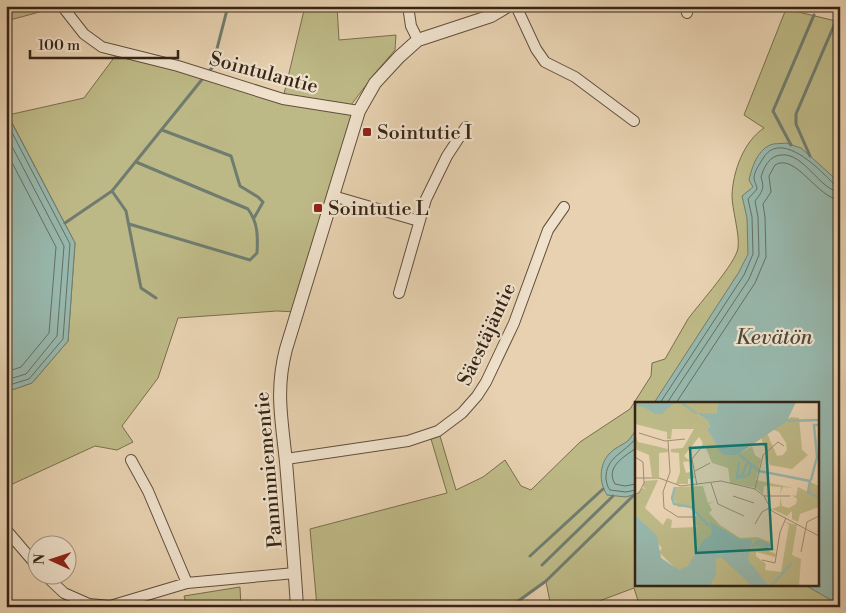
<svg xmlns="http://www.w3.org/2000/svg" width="846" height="613" font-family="'Libre Bodoni',serif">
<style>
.green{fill:#bdb986;stroke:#7a6e4e;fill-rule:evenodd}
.water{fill:#97b7ac;stroke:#707c70}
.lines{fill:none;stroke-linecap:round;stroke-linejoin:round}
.shore{stroke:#666e60;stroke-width:1}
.stream{stroke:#707c70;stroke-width:3}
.minor-casing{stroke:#624f3c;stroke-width:12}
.tertiary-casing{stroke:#624f3c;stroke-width:14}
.minor{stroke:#efe1cc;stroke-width:10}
.tertiary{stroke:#efe1cc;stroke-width:12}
.poi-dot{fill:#8f2418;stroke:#efe1cc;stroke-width:2}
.labels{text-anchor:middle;stroke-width:4.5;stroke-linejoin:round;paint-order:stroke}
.street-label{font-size:20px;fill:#362415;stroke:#efe1cc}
.poi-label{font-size:20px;fill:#362415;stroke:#efe1cc;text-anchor:start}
.water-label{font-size:21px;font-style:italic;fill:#4e493b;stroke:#efe1cc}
.inset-river{fill:none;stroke:#97b7ac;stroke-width:2.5}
.inset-road{fill:none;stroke:#a08c72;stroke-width:1}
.view{fill:#0f766e;fill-opacity:0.15;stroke:#0f766e;stroke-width:2.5}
.inset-edge{fill:none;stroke:#362415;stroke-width:2.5}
</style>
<rect width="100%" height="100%" fill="#e7d1b0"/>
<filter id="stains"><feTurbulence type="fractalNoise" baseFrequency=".004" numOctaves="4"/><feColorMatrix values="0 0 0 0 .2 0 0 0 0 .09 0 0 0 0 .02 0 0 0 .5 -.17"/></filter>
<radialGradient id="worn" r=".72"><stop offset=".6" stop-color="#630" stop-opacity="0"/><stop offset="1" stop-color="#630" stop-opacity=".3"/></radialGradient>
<path class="green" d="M 6,6 L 62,6 L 6,21 Z
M 305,6 L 337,6 L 339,40 L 396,35 L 395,50 L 376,72 L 351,105 L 284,94 Z
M 786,9 L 840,22 L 840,607 L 640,607 L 634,588 L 583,607 L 551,607 L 546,582 L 510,607 L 317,607 L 310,529 L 447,493 L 431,439 L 440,436 L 456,490 L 483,477 L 505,460 L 521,486 L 531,490 L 580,442 L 630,409 L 651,376 L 652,363 L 665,359 C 673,346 680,332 688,319 C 699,304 736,263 738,248 C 740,234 732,210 732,195 C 733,171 744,141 764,128 L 744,115 ZM 636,403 L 817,403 L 817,584 L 636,584 Z
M 119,51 L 283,99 L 359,111 L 297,312 L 277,311 L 178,318 L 158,378 L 122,426 L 133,442 L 117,450 L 95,446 L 6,487 L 6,392 L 32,383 L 68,341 L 75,243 L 8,115 L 84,98 Z
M 240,587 L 241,607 L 187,607 L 184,596 Z"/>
<path class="water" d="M 6,112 L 75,243 L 68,341 L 32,383 L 6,392 Z
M 786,143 L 801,148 L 840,183 L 840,605 L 803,584 L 817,584 L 817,403 L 654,403 L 739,272 L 748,254 L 747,218 L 742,196 L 753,187 L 749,180 C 752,167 757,151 770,145 C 774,143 781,144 786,143 Z
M 636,430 L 636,494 L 626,497 L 607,495 C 599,483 599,465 609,454 C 614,448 623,445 629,440 C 631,437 634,433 636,430 Z"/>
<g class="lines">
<path class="shore" d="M 6,121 L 70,244 L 63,339 L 29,379 L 6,386
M 6,135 L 64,246 L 57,336 L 26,374 L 6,380
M 6,151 L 56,247 L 49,333 L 21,367 L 6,372
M 660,403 L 744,275 L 753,254 L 752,217 L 748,199 L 757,189 C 757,185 754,182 754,178 C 754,172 759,165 762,160 C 780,127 820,170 835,185 L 840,186
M 667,403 L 749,279 L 759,255 L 758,217 L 755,201 C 762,192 765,189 761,177 C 764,167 769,156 781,155 C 804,152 820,191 840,192
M 676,403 L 755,283 L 766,257 L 765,217 L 763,204 L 771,192 L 769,176 L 775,165 C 795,152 818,199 840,200
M 636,438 C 625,453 605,457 606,479 C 607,484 607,486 610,490 L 626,492 L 636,490
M 636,448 C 624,457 605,467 615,484 L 625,486 L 636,484"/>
<path class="stream" d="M 208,72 L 212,68 L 228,6
M 162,130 L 231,156 L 240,186 L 258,197 L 263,202 L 254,218
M 791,145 L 773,111 L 814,15
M 810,156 L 796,124 L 796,114 L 835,23
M 112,191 L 126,211 L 141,288 L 156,298
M 65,223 L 112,191 L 204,77
M 129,224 L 250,260 L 257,253 C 258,236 258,223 248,209 L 136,162
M 530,556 L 603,489
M 542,565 L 613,496
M 510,607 L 546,581 L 634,495"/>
<g class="minor-casing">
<path id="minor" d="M 62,6 L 84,34 L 102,47 L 178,66 L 283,99 L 359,111
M 408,6 L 411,26 L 418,40
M 516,6 L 536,49 L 545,62 L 575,77 L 634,121
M 687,13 L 688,6
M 333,196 L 419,221
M 399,293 L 426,199 L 447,156 L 466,127
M 286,459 L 408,441 L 438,431 L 462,413 L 477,396 L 486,382 L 514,323 L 548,230 L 564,207
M 131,460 L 148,491 L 187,583
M 8,532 L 38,567
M 46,576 L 64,593 L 89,604 L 110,606 L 187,583 L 295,573"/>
</g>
<g class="tertiary-casing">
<path id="tertiary" d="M 297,607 C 294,559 290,510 286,462 C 282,421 275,391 286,349 L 359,111 L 375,83 L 399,57 L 418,40 L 491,16 L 508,6"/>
</g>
<use href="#minor" class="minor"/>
<use href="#tertiary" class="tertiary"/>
</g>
<g class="poi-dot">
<rect x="362" y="127" width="10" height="10" rx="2.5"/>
<rect x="313" y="203" width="10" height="10" rx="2.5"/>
</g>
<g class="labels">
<g class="street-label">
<text transform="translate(264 72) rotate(15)" y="7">Sointulantie</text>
<text transform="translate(486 334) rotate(-65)" y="7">Säestäjäntie</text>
<text transform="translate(268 470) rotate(-95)" y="7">Panninniementie</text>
</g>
<g class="poi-label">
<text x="377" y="139">Sointutie I</text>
<text x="328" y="215">Sointutie L</text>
</g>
<g class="water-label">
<text x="774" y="344">Kevätön</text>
</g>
</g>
<g transform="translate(635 402)">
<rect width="184" height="184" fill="#e7d1b0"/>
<path d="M 47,0 L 83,0 L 81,12 L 62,12 L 72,18 L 75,25 L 72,27 L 84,49 L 102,53 L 117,44 L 120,53 L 126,57 L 121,78 L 158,86 L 148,85 L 145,92 L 146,85 L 129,84 L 128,92 L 121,86 L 95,81 L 93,66 L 77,61 L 71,46 L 66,45 L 68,41 L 64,35 L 49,54 L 55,59 L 48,60 L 51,71 L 58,69 L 60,76 L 53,77 L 53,82 L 41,82 L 45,70 L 44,51 L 36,50 L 36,47 L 48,46 L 59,27 L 37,27 L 36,37 L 32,37 L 32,30 L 0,22 L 0,1 ZM 156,15 L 164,16 L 167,48 L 173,53 L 157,67 L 135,63 L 126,35 L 132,31 L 142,54 L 148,53 L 152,48 L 151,41 L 144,30 L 136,27 ZM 0,32 L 3,40 L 33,47 L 33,50 L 24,51 L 24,75 L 17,75 L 14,53 L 0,47 ZM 23,78 L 10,106 L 28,123 L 32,116 L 37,118 L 36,126 L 62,125 L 58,115 L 62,113 L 56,105 L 43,105 L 37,94 L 40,85 L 68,84 L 73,101 L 80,99 L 74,102 L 77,108 L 74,111 L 85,123 L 105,136 L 122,135 L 135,140 L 134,149 L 141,152 L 140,155 L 121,150 L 121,154 L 131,162 L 130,168 L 146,170 L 154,123 L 150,120 L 162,123 L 157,153 L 166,157 L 164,184 L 63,184 L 45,171 L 26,152 L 23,153 L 22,146 L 25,149 L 27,146 L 0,117 L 1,92 L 7,86 L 12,87 L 8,85 L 9,79 ZM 175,80 L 184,84 L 184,105 L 165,112 L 163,120 L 157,117 L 157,109 L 152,114 L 137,107 L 145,104 L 145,95 L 147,104 L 154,106 L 161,102 L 162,97 L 157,93 L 161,94 L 163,85 L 173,90 Z" fill="#bdb986"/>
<path d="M 0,0 L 47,0 L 38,2 L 27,12 L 20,12 L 9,5 L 0,4 ZM 83,0 L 161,0 L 152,19 L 102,53 L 89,53 L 84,49 L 72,27 L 75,25 L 72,18 L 61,11 L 81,12 ZM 0,113 L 22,134 L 26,156 L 44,168 L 53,164 L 67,140 L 77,132 L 75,120 L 105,137 L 117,138 L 113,158 L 134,184 L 117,184 L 86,155 L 81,157 L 81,173 L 75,184 L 0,184 Z" fill="#97b7ac"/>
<path class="inset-river" d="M 47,1 L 61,11M 152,19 L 184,18M 104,52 L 124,69 L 175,79 L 173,90 L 184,96M 104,60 L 102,76 L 107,74 L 112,61M 107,76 L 114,72 L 116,63M 176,78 L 182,55 L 179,23 L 184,23M 40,85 L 37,96 L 39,102 L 56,105 L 74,124M 119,142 L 123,139 L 135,144M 117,144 L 122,142 L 134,146M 136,184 L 157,161"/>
<path class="inset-road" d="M 4,31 L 30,39 L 50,37M 33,39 L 35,70 L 28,90 L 29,106 L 43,115 L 59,115M 0,55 L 8,60 L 9,81 L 4,91 L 0,92M 60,69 L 75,61M 0,76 L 24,76 L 46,84 L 86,79 L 120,87 L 129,94 L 137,109 L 184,134M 76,81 L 83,102 L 109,114M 62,83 L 57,57 L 65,47M 120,87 L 128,53 L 143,40 L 149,44M 98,94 L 119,101M 129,94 L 155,94M 120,122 L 127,110 L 134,106M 166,150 L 172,120 L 184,114M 127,158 L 140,161 L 145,130 L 151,116"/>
<path class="view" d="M 131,42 L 137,147 L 61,151 L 55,46 Z"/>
<rect width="184" height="184" class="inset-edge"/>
</g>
<rect width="846" height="613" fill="none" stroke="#e7d1b0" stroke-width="25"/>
<rect x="8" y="8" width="831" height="598" fill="none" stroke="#362415" stroke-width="2.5"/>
<rect x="12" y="12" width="821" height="588" fill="none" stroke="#362415"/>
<g transform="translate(52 560) rotate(273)"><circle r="24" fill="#efe1cc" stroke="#a59583"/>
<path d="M0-4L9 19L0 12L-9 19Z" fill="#8f2418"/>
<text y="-8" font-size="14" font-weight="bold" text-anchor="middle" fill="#362415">N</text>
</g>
<path d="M30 50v8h148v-8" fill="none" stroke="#362415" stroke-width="2.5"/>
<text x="38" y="50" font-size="15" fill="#362415" stroke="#efe1cc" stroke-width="4" paint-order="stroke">100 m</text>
<rect width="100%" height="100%" filter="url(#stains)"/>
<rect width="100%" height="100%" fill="url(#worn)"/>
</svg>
